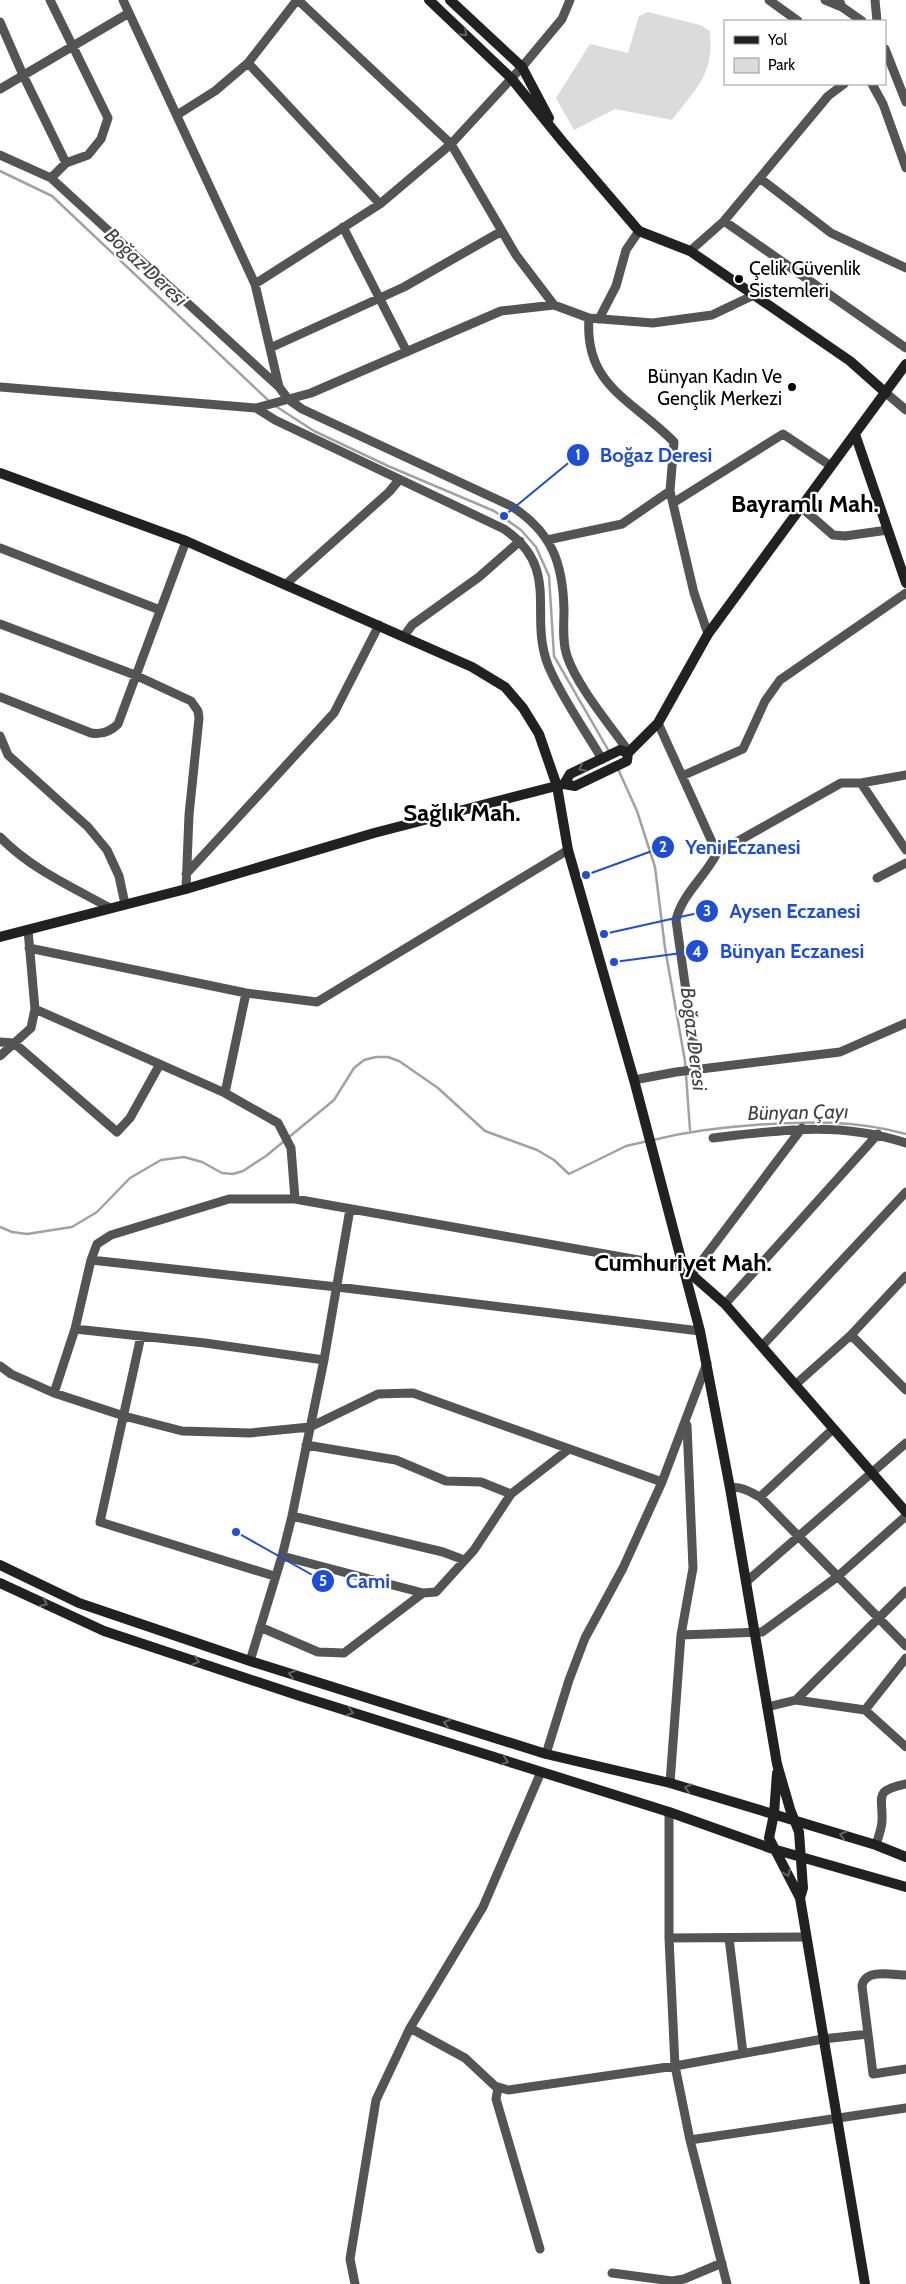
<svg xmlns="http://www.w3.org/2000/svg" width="906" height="2284" font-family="Cabin,sans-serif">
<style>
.green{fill:#dbdbdb}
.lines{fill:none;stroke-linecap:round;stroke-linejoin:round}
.stream{stroke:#a2a2a2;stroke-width:2.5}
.street{stroke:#545454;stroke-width:9}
.secondary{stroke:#212121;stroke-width:10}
.oneway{stroke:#646464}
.poi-dot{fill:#000;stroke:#fff;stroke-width:2}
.labels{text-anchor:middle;stroke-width:4.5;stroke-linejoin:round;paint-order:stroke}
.poi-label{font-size:19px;fill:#000;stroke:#fff;text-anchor:start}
.water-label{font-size:20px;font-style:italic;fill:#434343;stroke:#fff}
.district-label{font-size:24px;font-weight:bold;fill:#000;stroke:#fff}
.leader{fill:none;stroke:#1d4ed8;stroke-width:2}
.callout-dot{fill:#1d4ed8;stroke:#fff;stroke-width:2}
.mark-label{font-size:15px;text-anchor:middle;font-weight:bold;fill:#fff}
.callout-label{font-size:20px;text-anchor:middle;font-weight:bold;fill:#1d4ed8;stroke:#fff;stroke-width:4.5;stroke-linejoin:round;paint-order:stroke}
</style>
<rect width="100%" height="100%" fill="#fff"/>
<path class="green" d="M 648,12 L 700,25 L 710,31 C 714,75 697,87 672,120 L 615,109 L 574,130 L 556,98 L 590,44 L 628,53 L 639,16 Z"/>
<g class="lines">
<path class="stream" d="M 0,171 L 52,196 L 270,402
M 274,405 L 314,431 L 388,466 L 494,511 L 521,530 L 536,547 L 549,576 L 554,656 L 610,753
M 618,769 L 637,811 L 655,867 L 665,948 L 685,1061 L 690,1130
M 653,1140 C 689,1131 718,1128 755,1125 C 807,1121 855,1120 906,1134
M 0,1227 L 12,1232 L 27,1234 L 72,1227 L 97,1212 L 130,1178 L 161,1160 L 184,1157 L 202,1162 L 222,1173 L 233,1174 L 243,1171 L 266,1156 L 334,1100 L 354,1068 L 364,1060 L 376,1057 L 388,1057 L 399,1061 L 438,1088 L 485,1131 L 537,1150 L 554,1160 L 569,1174 L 626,1146 L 648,1141"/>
<path class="street" d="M 50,0 L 108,118 L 101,139 L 88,155 L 66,163 L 51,178
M 123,0 L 255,284 L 279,387
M 298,0 L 451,144 L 516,255 L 554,305
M 769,0 L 798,21
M 825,0 L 842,7
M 839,0 L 842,7 L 862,21
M 875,0 L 877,21
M 0,22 L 23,75 L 66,163
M 885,49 L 906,102
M 248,63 L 380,204
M 872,84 L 883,104 L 906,168
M 0,89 L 129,13
M 177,115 L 215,91 L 248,63 L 297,0
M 0,155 L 51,178 L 279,387 L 288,399 L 302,409 L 511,506 C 552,532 563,563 564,610 C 564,625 562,641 567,656 C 577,686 610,725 629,752
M 761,179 L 831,233 L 906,268
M 724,221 L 906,348
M 343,227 L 407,352
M 690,251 L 724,221 L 828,96 L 844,84
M 255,284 L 380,204 L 451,144 L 522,67 L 562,19 L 570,0
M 589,318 C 584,386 633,400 674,442 L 670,491 L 694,593 L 708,634
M 599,319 L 616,286 L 626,250 L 639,231
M 270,348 L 404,287 L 502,231
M 0,387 L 256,408 L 311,393 L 501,311 L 554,305 L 589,318 L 653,323 L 712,315 L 754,295
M 886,393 L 906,410
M 256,408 L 275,420 L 504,529 C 562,569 528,613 548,665 C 560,695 585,730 602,759
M 673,503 L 783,434 L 831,466
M 801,507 L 833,535 L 845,536 L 888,530
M 547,540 L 622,524 L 670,491
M 0,548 L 160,610
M 286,584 L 389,492 L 399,480
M 0,624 L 135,675 L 191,701 L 198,711 L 199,718 L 189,815 L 186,889
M 404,636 L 412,625 L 479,577 L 520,541
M 0,697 L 91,733 C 102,735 110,732 118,724 L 186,541
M 658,723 L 717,853 L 841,783 L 861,783 L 906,850
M 0,736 L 8,755 L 88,827 L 107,850 L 119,876 L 125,904
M 682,776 L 743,749 L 765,701 L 780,680 L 906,593
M 861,783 L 906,775
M 0,837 C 31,869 72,887 110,908
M 186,874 L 334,713 L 379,625
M 877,878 L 906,863
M 29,948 L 246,993 L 317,1002 L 568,850
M 35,1009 L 225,1093 L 278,1123 L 291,1148 L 295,1199
M 0,1042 L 14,1043 L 117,1132 L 130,1118 L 160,1064
M 0,1056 L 31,1028 L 35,1009 L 28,930
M 697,1069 L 676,920 C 682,894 705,877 717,853
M 634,1080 L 676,1072 L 840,1052 L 906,1023
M 225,1093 L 246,993
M 713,1138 C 781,1130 840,1121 906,1143
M 91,1260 L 337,1287 L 700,1331
M 692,1274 L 802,1128
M 725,1304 L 878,1134
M 75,1329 L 205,1343 L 324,1360
M 851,1335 L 906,1390
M 141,1336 L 100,1522 L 274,1576
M 762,1346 L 906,1192
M 0,1366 L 11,1374 L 54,1393 L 124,1416 L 182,1431 L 250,1433 L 310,1427 L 378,1394 L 413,1393 L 662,1482
M 795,1385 L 851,1335 L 906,1276
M 54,1393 L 75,1329 L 91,1260 L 97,1244 L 111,1235 L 229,1199 L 295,1199 L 684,1268
M 306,1445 L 396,1460 L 446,1481 L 481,1482 L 511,1494
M 730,1488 C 742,1486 750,1492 760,1497 L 833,1429
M 760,1497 L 906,1646
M 292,1516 L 443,1552 L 464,1560
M 282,1556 L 423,1593 L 436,1592 L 474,1550 L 511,1494 L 569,1449
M 746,1582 L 906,1443
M 260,1627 L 318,1652 L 344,1653 L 423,1593
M 681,1635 L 762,1632 L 837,1577 L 906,1516
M 250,1661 L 282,1556 L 292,1516 L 324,1360 L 350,1209
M 796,1700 L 906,1591
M 767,1707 L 796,1700 L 865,1710 L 906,1747
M 865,1710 L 906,1658
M 546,1754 L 569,1680 L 585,1638 L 623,1568 L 662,1482 L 707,1363
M 541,1772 L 483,1907 L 410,2028 L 465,2058 L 495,2086 L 508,2090 L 675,2066 L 823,2039 L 868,2034
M 670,1783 L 681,1635 L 693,1568 L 687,1425
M 669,1812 L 669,1938 L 675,2066 L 690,2140 L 727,2284
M 876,1845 C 878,1837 882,1828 882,1821 C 883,1796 873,1791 906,1784
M 669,1938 L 806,1937
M 729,1938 L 743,2053
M 906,1975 C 892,1975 865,1968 862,1986 L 873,2074 L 906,2069
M 498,2088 L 496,2099 L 540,2249
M 690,2140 L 906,2108
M 612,2273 L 672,2281 L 684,2279 L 722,2263
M 355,2284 L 350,2259 L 376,2100 L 410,2028"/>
<path class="secondary" d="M 429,0 L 511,78 L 562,141 L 639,231 L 690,251 L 850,361 L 886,393
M 450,0 L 522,67 L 549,118
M 855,434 L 906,583
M 0,473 L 186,541 L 472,667 L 505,687 L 523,708 L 539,734 L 557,786 L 568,850 L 634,1080 L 700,1331 L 730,1488 L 777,1764 L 790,1809 L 799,1832 L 803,1888 L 800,1898 L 865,2284
M 564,784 L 570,774 L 620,750 L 628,753
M 0,937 L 186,889 L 374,833 L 564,784 L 575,786 L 627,761 L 628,753 L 658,723 L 708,634 L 906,364
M 684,1268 L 725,1304 L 906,1512
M 0,1565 L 79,1603 L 250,1661 L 546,1754 L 670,1783 L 876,1845 L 906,1857
M 0,1583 L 104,1631 L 300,1696 L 669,1812 L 773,1849 L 906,1887
M 777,1773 L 774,1814 L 769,1838 L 800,1898"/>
</g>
<defs><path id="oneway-chevron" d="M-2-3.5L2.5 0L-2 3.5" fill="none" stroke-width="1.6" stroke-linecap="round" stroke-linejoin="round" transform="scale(1.25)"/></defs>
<g class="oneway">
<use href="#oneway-chevron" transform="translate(464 33) rotate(43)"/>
<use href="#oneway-chevron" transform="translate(582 768) rotate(154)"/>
<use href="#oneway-chevron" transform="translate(44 1603) rotate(25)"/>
<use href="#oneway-chevron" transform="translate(196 1661) rotate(18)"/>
<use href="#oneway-chevron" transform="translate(292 1674) rotate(-163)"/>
<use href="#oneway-chevron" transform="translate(350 1712) rotate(18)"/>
<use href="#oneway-chevron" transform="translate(447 1723) rotate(-163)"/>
<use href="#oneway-chevron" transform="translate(505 1761) rotate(18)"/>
<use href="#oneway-chevron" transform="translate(688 1788) rotate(-163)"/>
<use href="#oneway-chevron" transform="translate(843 1835) rotate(-164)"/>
<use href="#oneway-chevron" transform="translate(787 1873) rotate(67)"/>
</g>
<g class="poi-dot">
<circle cx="739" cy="279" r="5"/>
<circle cx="792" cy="387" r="5"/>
</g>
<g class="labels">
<g class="poi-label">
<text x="749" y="275">Çelik Güvenlik<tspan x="749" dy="22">Sistemleri</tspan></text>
<text x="782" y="383" text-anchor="end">Bünyan Kadın Ve<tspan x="782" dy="22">Gençlik Merkezi</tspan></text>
</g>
<g class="water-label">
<text transform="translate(146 267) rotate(43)" y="7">Boğaz Deresi</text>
<text transform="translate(694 1039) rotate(83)" y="7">Boğaz Deresi</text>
<text transform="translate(798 1112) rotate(-1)" y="7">Bünyan Çayı</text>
</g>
<g class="district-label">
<text x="805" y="512">Bayramlı Mah.</text>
<text x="462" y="821">Sağlık Mah.</text>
<text x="683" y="1271">Cumhuriyet Mah.</text>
</g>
</g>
<path class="leader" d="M504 516L578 455M586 875L663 847M604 934L707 911M614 962L697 951M236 1532L323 1581"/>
<g class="callout-dot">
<circle cx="504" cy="516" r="5"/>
<circle cx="586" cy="875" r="5"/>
<circle cx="604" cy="934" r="5"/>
<circle cx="614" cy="962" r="5"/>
<circle cx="236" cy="1532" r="5"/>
<circle cx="578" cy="455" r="12"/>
<circle cx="663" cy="847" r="12"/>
<circle cx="707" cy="911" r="12"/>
<circle cx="697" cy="951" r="12"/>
<circle cx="323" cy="1581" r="12"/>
</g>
<g class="mark-label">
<text x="578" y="460">1</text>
<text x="663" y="852">2</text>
<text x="707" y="916">3</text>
<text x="697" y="957">4</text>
<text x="323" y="1586">5</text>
</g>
<g class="callout-label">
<text x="656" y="462">Boğaz Deresi</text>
<text x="743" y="854">Yeni Eczanesi</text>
<text x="795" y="918">Aysen Eczanesi</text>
<text x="792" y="958">Bünyan Eczanesi</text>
<text x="368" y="1588">Cami</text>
</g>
<rect x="724" y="20" width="162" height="65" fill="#ffffff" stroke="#999999"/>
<rect x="734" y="36" width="25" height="8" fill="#212121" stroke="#999999"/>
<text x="768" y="45" font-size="15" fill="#000000">Yol</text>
<rect x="734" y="58" width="25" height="15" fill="#dbdbdb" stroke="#999999"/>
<text x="768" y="70" font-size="15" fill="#000000">Park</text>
</svg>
